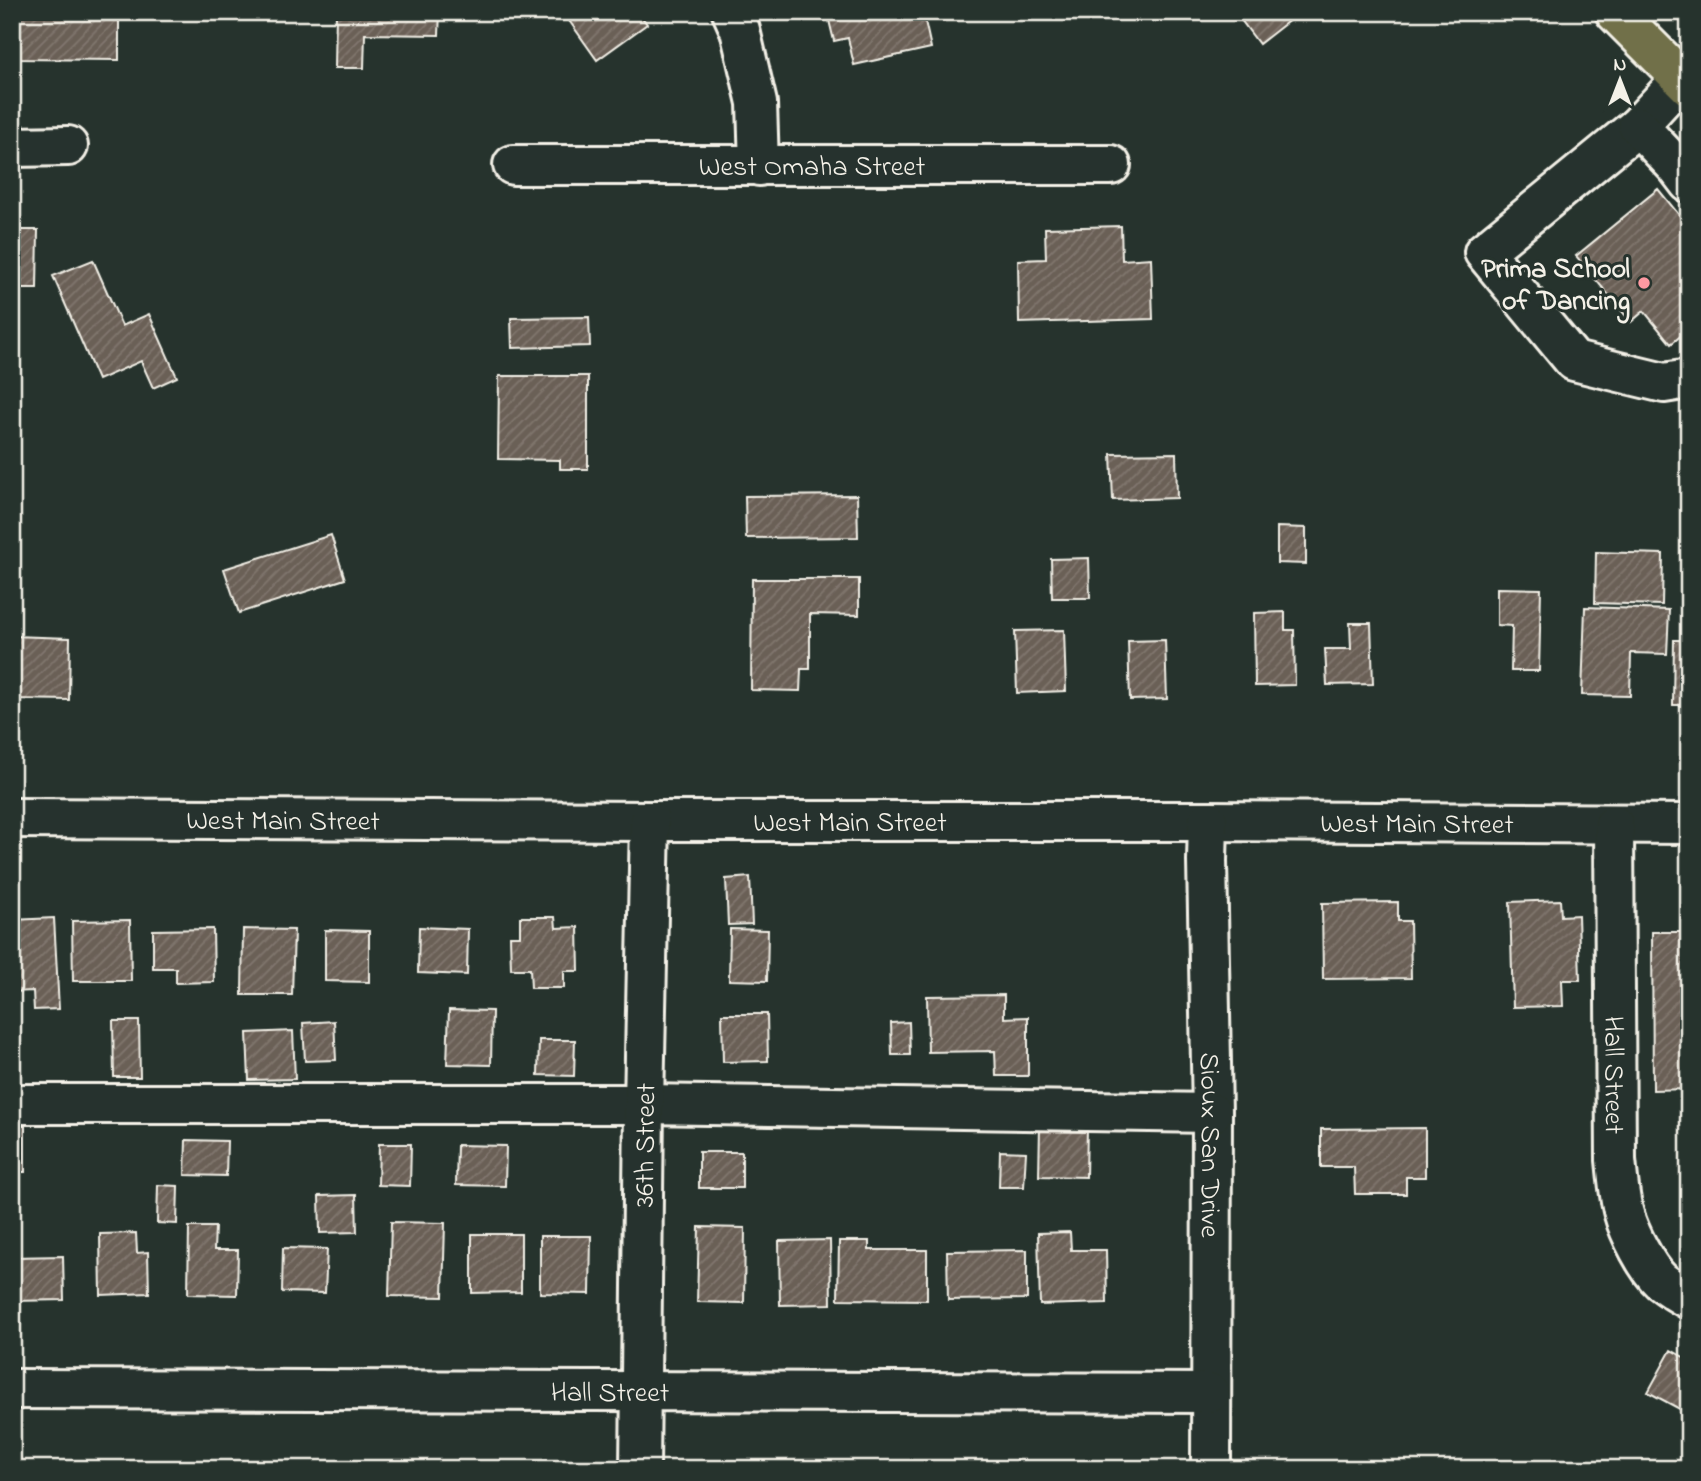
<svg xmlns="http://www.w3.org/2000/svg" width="1701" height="1481" font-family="'Indie Flower',sans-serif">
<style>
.building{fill:url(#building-hatch);stroke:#f4f1e8;stroke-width:2}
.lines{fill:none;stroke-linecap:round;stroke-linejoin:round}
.minor-casing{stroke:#f4f1e8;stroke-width:44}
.major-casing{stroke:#f4f1e8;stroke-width:44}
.minor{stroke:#26332d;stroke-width:38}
.major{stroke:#71704a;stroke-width:38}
.poi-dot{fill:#ff9aa2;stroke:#26332d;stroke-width:2.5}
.labels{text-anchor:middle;stroke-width:6;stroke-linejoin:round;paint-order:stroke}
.street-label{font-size:28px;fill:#f4f1e8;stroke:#26332d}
.poi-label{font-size:28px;font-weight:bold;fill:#f4f1e8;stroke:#26332d;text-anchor:end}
</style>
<defs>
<pattern id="building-hatch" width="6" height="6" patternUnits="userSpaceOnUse" patternTransform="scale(1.75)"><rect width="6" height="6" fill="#6b6057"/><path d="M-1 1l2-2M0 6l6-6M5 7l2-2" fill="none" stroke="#81776f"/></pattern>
</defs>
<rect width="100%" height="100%" fill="#26332d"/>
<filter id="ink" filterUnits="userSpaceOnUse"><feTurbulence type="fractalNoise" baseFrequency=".0143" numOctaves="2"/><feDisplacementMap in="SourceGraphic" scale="14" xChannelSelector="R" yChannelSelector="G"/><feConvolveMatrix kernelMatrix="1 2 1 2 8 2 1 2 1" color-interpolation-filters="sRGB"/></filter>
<g filter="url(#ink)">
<path class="building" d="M 16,12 L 119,14 L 119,60 L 15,59 Z
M 336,12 L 440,12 L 439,35 L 365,34 L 364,68 L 335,68 Z
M 563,12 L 638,12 L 647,24 L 597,60 Z
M 827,12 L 923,12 L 931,48 L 854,65 L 848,38 L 834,41 Z
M 1235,12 L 1300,12 L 1259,44 Z
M 1658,189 L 1689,227 L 1689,329 L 1671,344 L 1644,311 L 1631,322 L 1576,256 Z
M 1121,226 L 1122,260 L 1151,258 L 1153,319 L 1019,323 L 1018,260 L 1046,259 L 1045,228 Z
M 12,230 L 38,230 L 37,289 L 12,289 Z
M 93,260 L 122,326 L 149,314 L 177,377 L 153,388 L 141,361 L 98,380 L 53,276 Z
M 589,317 L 590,346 L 512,348 L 511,318 Z
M 499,376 L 588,376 L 588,469 L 560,469 L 560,460 L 498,459 Z
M 1176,453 L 1177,498 L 1113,500 L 1111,454 Z
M 857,495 L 858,537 L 746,538 L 745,496 Z
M 1277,527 L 1306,528 L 1306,564 L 1277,563 Z
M 331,535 L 345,579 L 239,613 L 224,569 Z
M 1596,552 L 1663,554 L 1662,605 L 1595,603 Z
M 1089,558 L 1090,598 L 1052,598 L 1051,559 Z
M 752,579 L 859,579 L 859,615 L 810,614 L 810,669 L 801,669 L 800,691 L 751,690 Z
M 1497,588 L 1541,589 L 1539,671 L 1511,671 L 1512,626 L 1497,625 Z
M 1585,607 L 1669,610 L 1667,654 L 1631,653 L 1630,696 L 1582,695 Z
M 1285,612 L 1285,630 L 1294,630 L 1295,685 L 1255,686 L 1254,613 Z
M 1350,623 L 1371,623 L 1373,684 L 1327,685 L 1325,649 L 1351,649 Z
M 1064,630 L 1066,691 L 1017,693 L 1015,631 Z
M 12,636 L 70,638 L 69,700 L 12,699 Z
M 1165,640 L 1167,699 L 1130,700 L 1128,641 Z
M 1674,640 L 1689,640 L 1689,705 L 1673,705 Z
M 750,877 L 752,924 L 728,925 L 726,879 Z
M 1560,900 L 1561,916 L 1578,915 L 1580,980 L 1562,980 L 1563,1006 L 1513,1007 L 1510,902 Z
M 1398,902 L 1398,921 L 1410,921 L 1411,978 L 1323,979 L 1322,903 Z
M 520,917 L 555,917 L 556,928 L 578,927 L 579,971 L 564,971 L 564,988 L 531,988 L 530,969 L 511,969 L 510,936 L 520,936 Z
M 54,918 L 59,1009 L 34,1010 L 33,991 L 12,992 L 12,920 Z
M 130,920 L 131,981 L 73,981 L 72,921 Z
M 419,927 L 468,929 L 467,975 L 418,973 Z
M 213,929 L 214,982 L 176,983 L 176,968 L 153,968 L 153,930 Z
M 243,929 L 294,930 L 292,995 L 242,995 Z
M 730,929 L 768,930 L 767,981 L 729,980 Z
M 325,930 L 369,931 L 369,982 L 325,981 Z
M 1652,932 L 1689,932 L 1689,1089 L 1653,1090 Z
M 1004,995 L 1004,1018 L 1028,1017 L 1028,1076 L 996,1076 L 995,1051 L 928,1052 L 927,996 Z
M 449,1010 L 492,1011 L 491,1065 L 447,1064 Z
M 722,1014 L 767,1014 L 768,1061 L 723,1062 Z
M 113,1021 L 139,1021 L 140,1077 L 114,1077 Z
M 334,1021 L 336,1060 L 305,1061 L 303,1023 Z
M 909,1022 L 910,1055 L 892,1055 L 891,1023 Z
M 293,1031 L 295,1079 L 249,1080 L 247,1033 Z
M 539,1040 L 575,1040 L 574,1076 L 538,1075 Z
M 12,1126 L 25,1126 L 25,1172 L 12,1172 Z
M 1040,1126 L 1087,1127 L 1086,1177 L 1039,1176 Z
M 1425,1128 L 1425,1177 L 1406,1177 L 1406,1194 L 1355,1194 L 1354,1167 L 1321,1167 L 1321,1129 Z
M 186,1140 L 227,1141 L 226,1176 L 185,1175 Z
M 379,1144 L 411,1144 L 410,1186 L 378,1185 Z
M 457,1145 L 506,1146 L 505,1186 L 456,1185 Z
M 1000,1151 L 1026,1152 L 1024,1187 L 999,1187 Z
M 699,1152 L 742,1152 L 742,1188 L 699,1188 Z
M 158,1185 L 178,1186 L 177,1224 L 157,1223 Z
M 356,1195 L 357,1232 L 320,1233 L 319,1196 Z
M 391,1222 L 445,1223 L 443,1297 L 389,1296 Z
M 189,1227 L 215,1227 L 214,1250 L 238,1250 L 237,1295 L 188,1294 Z
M 699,1227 L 745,1228 L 744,1303 L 697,1302 Z
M 1070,1232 L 1071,1250 L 1106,1250 L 1107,1303 L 1040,1305 L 1038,1233 Z
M 136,1233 L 137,1253 L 148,1252 L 149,1293 L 101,1295 L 100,1234 Z
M 472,1234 L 521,1234 L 521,1292 L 472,1293 Z
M 540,1236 L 591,1236 L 590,1294 L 540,1293 Z
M 830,1240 L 831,1304 L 780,1305 L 779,1241 Z
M 839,1241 L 869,1241 L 869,1250 L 927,1250 L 927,1300 L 838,1299 Z
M 283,1248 L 327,1249 L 325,1293 L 282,1292 Z
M 1027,1250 L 1027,1299 L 948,1300 L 947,1251 Z
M 63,1256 L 64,1300 L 12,1301 L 12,1257 Z
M 1671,1350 L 1689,1360 L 1689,1414 L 1648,1392 Z"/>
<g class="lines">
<g class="minor-casing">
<g id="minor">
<path d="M 732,12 L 740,30 L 757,103 L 759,166"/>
<path d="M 1681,79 L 1638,126 L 1484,252 L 1574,361 L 1664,383 L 1689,379"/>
<path d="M 1638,126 L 1676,166 L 1689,183"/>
<path d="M 12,147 L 68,146"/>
<path id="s1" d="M 513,165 L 1111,165"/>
<path id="s2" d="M 12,818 L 650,821 L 1208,821 L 1689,824"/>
<path id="s3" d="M 1208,821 L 1207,861 L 1212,1113 L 1211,1469"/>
<path id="s4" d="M 1614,825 L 1616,1160 C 1618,1178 1619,1197 1624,1214 C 1629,1233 1647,1268 1661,1281 C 1670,1288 1679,1294 1689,1299"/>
<path d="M 12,1104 L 644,1104 L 1212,1113"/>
<path id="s5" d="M 12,1389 L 1210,1393"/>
<path id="s6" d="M 640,1469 L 644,1104 L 650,821"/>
</g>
</g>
<g class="major-casing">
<path id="major" d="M 1615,12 L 1689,86"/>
</g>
<use href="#minor" class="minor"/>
<use href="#major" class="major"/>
</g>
</g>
<circle class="poi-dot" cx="1644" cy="283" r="7"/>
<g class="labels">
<g class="street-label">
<text dy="10" stroke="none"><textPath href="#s1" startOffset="299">West Omaha Street</textPath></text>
<text dy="10" stroke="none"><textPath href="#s2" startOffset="271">West Main Street</textPath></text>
<text dy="10" stroke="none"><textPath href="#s2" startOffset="838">West Main Street</textPath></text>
<text dy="10" stroke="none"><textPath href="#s2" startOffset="1405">West Main Street</textPath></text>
<text dy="10" stroke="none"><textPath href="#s4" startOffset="250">Hall Street</textPath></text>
<text dy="10" stroke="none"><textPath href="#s6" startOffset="324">36th Street</textPath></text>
<text dy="10" stroke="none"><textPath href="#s3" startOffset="324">Sioux San Drive</textPath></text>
<text dy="10" stroke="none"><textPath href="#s5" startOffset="598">Hall Street</textPath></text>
</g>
<g class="poi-label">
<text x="1630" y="277">Prima School<tspan x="1630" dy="32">of Dancing</tspan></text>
</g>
</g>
<rect width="1701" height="1481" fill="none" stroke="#26332d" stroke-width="42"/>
<rect x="21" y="21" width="1659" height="1439" fill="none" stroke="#f4f1e8" stroke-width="2.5" filter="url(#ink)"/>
<g transform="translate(1620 80)" stroke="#26332d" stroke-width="5" paint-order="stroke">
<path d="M0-5L12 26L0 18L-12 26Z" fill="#f4f1e8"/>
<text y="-10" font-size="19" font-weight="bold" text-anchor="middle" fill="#f4f1e8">N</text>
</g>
</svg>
